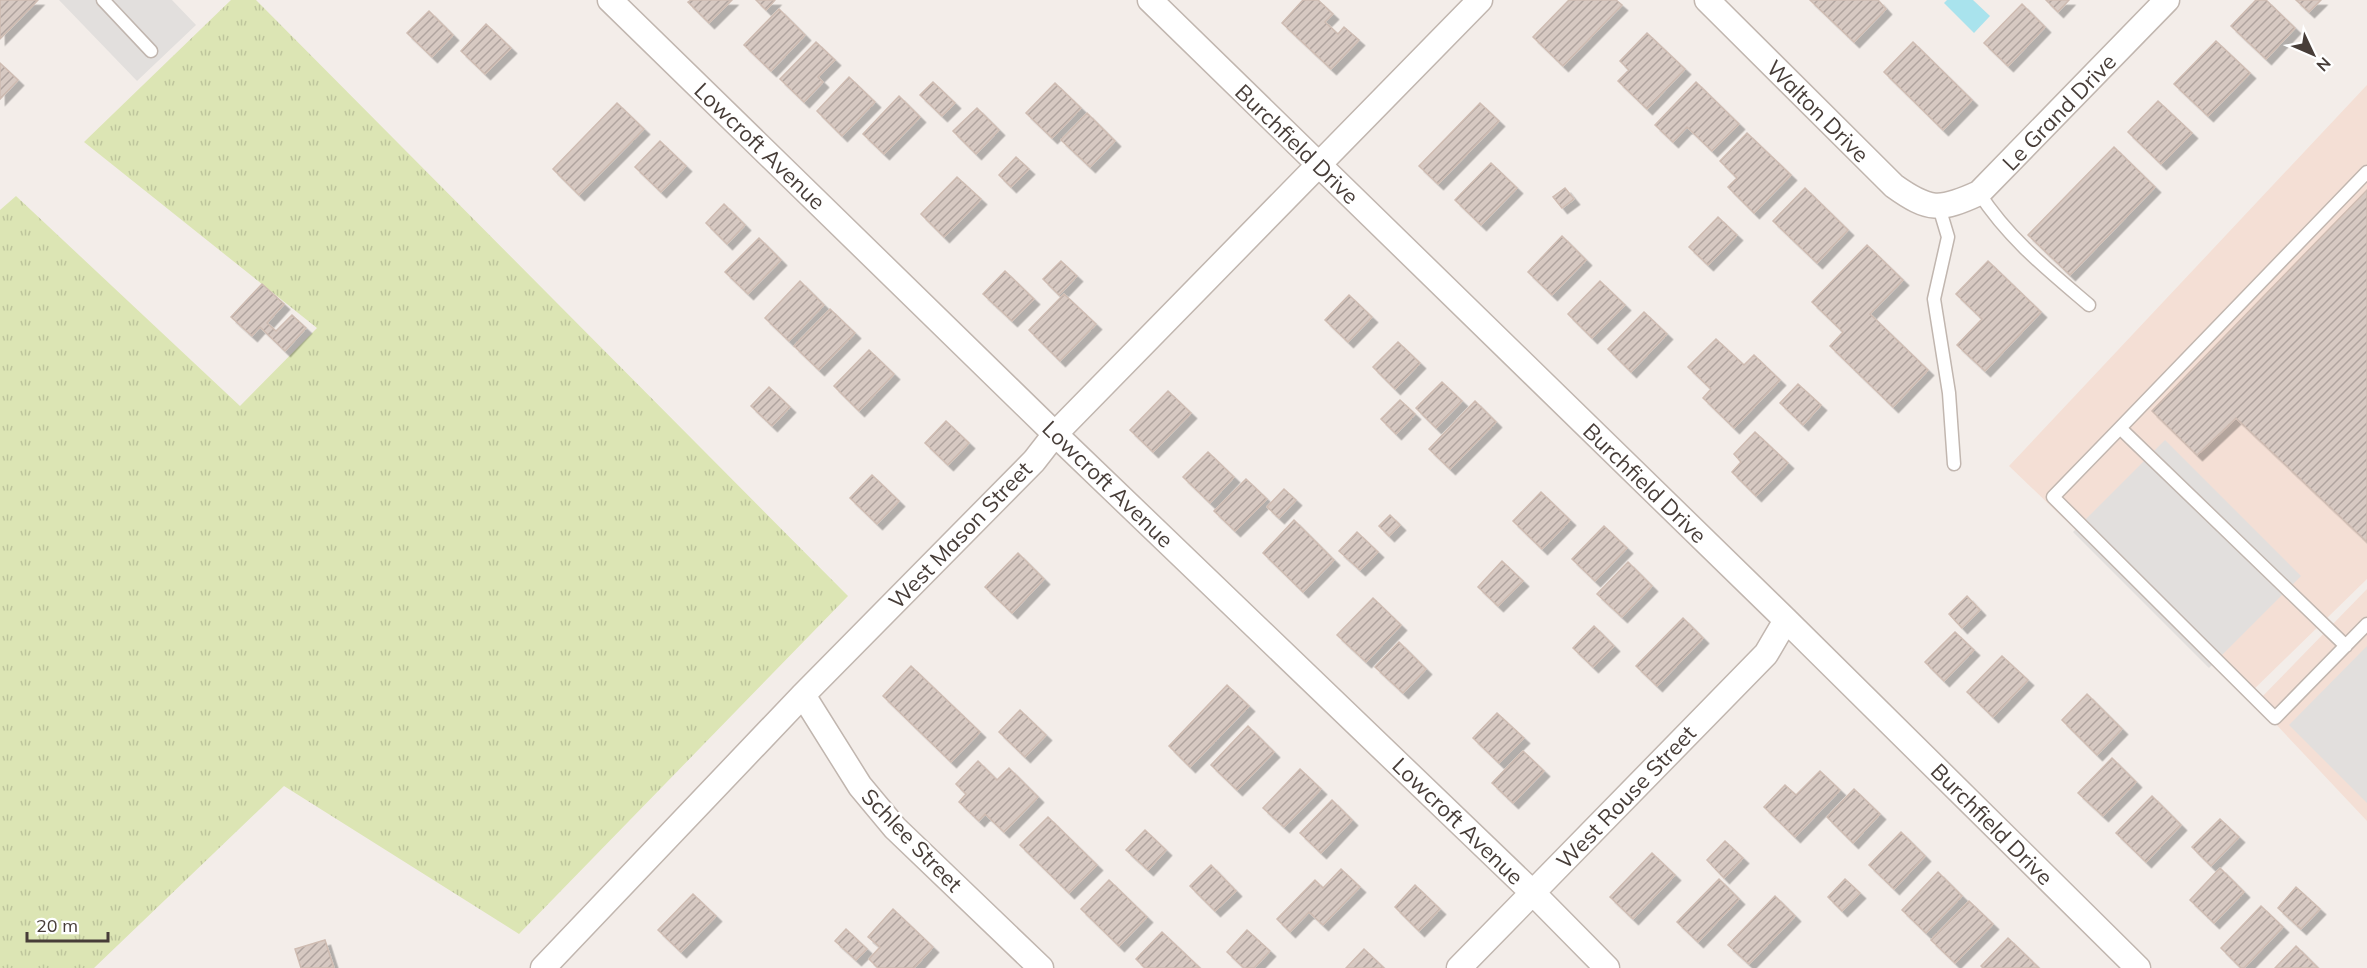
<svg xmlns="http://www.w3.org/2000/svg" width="2367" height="968" font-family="Mulish,sans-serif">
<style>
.commercial{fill:#f4dfd5}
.grass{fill:url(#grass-tufts)}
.parking{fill:#e2dfdd}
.water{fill:#a9e3ed}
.building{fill:url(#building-hatch);stroke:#cfbcb2;stroke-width:1.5;filter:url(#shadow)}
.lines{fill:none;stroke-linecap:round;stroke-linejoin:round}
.lane-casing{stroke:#c1b6af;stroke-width:15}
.street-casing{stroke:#c1b6af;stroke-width:27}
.lane{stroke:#fff;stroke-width:12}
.street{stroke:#fff;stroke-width:24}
.labels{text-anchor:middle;stroke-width:5;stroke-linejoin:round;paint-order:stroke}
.street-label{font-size:22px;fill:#473d38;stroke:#fff}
</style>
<defs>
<pattern id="grass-tufts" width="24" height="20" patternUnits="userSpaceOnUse" patternTransform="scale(1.5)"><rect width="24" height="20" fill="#dce5b4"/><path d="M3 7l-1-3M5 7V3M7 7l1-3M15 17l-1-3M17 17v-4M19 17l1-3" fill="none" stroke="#bec59c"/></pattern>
<pattern id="building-hatch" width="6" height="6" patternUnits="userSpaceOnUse" patternTransform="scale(1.5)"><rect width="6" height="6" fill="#d7c9c2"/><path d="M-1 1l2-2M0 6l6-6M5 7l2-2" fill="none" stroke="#b0a49f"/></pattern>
<filter id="shadow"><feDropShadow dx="5.5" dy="5.5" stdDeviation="0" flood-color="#0004"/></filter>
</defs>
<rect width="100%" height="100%" fill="#f3ede9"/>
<path class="commercial" d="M 2367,85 L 2367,579 L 2248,695 L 2009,466 Z
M 2367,589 L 2367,821 L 2256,703 Z"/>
<path class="grass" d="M 231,0 L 256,0 L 848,596 L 519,934 L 284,786 L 94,968 L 0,968 L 0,210 L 16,196 L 240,406 L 317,328 L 84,142 Z"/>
<path class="parking" d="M 59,0 L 172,0 L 196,25 L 137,81 Z
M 2165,440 L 2301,576 L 2209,668 L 2073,532 Z
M 2367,646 L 2367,803 L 2289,725 Z"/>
<path class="water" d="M 1947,0 L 1973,0 L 1990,16 L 1974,33 L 1944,3 Z"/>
<path class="building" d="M 0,0 L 38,0 L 0,39 Z
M 691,0 L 732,0 L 709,23 L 688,2 Z
M 756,0 L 775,0 L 766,10 Z
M 1303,0 L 1318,0 L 1333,14 L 1325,22 L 1338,34 L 1344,27 L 1359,40 L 1331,69 L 1282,23 Z
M 1569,0 L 1616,0 L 1622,5 L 1563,66 L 1533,37 Z
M 1810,0 L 1878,0 L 1886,9 L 1854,42 Z
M 2046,0 L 2069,0 L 2058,12 Z
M 2256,0 L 2266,0 L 2295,28 L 2266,59 L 2231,26 Z
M 2296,0 L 2321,0 L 2309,12 Z
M 2022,4 L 2045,27 L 2008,66 L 1984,43 Z
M 779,9 L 805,35 L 771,71 L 744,45 Z
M 429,11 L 453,35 L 432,57 L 407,33 Z
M 486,24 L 511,48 L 485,74 L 461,51 Z
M 1647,33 L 1685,69 L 1647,109 L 1618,81 L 1629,70 L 1620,61 Z
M 2216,41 L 2250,73 L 2208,116 L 2174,84 Z
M 816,42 L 835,60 L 818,77 L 823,82 L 804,102 L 780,79 Z
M 1913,42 L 1972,100 L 1943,130 L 1884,72 Z
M 0,63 L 18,80 L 0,99 Z
M 849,77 L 875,102 L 842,136 L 817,111 Z
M 933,82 L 955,103 L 942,116 L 920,95 Z
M 1696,82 L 1739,124 L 1712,151 L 1687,127 L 1673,142 L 1655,125 Z
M 1055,83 L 1081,108 L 1052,138 L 1026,113 Z
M 899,96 L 920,117 L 884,154 L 863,134 Z
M 2158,101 L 2192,133 L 2161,164 L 2128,132 Z
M 617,103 L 644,129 L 579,195 L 553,169 Z
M 1480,103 L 1499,121 L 1438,184 L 1419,166 Z
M 977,108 L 999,130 L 976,154 L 953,131 Z
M 1087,113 L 1115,141 L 1090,167 L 1061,140 Z
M 1747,133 L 1791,175 L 1754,213 L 1728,187 L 1737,178 L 1720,161 Z
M 660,141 L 686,166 L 661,192 L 635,167 Z
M 2114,147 L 2155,187 L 2070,275 L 2028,235 Z
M 1016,157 L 1029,169 L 1011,187 L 999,175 Z
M 1491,163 L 1517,188 L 1481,225 L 1455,200 Z
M 957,177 L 981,199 L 944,237 L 921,214 Z
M 1565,188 L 1574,199 L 1562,208 L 1553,197 Z
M 1805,188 L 1848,230 L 1817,263 L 1773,221 Z
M 2367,190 L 2367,542 L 2236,418 L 2197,455 L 2152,411 Z
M 724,204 L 745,225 L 727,244 L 706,223 Z
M 1718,217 L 1737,235 L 1708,265 L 1689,247 Z
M 1562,236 L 1586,260 L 1552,295 L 1528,272 Z
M 759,238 L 781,260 L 748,294 L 725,272 Z
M 1867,245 L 1903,280 L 1870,314 L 1928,370 L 1893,407 L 1830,346 L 1843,332 L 1812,302 Z
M 1061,261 L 1077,276 L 1059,295 L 1043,279 Z
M 1988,261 L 2041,312 L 1985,371 L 1957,345 L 1982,319 L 1956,294 Z
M 1005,271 L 1034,299 L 1012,321 L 983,294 Z
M 800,281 L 824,305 L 789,341 L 765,318 Z
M 1600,281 L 1625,305 L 1592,338 L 1568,314 Z
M 262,284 L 284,304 L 267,323 L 276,331 L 292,315 L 306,328 L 285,351 L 260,327 L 252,336 L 231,317 Z
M 1064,294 L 1096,324 L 1060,361 L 1029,330 Z
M 1349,295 L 1372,317 L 1348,342 L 1325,320 Z
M 830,309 L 855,333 L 819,370 L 794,346 Z
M 1644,312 L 1667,334 L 1631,372 L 1608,349 Z
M 1716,339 L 1744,365 L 1754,355 L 1780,380 L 1734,428 L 1703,398 L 1711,389 L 1688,367 Z
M 1398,342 L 1420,363 L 1395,389 L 1373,367 Z
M 869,350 L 894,374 L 859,411 L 834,386 Z
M 1442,382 L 1462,401 L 1436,428 L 1416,408 Z
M 1798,384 L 1821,405 L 1803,425 L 1780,403 Z
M 769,387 L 790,407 L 772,426 L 751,406 Z
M 1168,391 L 1191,413 L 1153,452 L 1130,430 Z
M 1400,400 L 1415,414 L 1396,434 L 1381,419 Z
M 1475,401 L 1496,422 L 1450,469 L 1429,449 Z
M 946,421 L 969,443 L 948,465 L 925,443 Z
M 1755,432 L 1788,463 L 1756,496 L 1732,472 L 1741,462 L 1734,454 Z
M 1208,452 L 1234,477 L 1210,503 L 1183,477 Z
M 872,475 L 899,501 L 877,524 L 850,498 Z
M 1246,479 L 1267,499 L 1235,531 L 1214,511 Z
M 1284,489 L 1296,500 L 1279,518 L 1267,507 Z
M 1541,492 L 1570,520 L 1542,549 L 1513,521 Z
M 1390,515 L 1400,525 L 1389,536 L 1379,526 Z
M 1294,520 L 1334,560 L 1303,592 L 1263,553 Z
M 1604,526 L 1627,548 L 1595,581 L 1572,559 Z
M 1357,532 L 1378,552 L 1360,570 L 1339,551 Z
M 1018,553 L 1044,579 L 1012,613 L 985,587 Z
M 1502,561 L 1523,581 L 1498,606 L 1478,587 Z
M 1628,562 L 1652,586 L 1622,617 L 1597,594 Z
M 1967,596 L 1980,610 L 1962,628 L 1949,614 Z
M 1373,598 L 1401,625 L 1366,662 L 1337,635 Z
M 1683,618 L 1703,638 L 1657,686 L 1636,666 Z
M 1594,626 L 1614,646 L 1593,667 L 1573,648 Z
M 1955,632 L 1974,650 L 1944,681 L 1925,662 Z
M 1399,642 L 1426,669 L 1403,693 L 1375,667 Z
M 2002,656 L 2028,680 L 1993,717 L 1967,692 Z
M 911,666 L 980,732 L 951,762 L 883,696 Z
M 1227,685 L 1249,706 L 1190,767 L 1169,746 Z
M 2087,694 L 2122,729 L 2097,755 L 2062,720 Z
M 1020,710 L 1046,735 L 1025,757 L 999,732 Z
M 1497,713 L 1524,738 L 1499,763 L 1473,738 Z
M 1248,726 L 1274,752 L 1237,790 L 1211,765 Z
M 1523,751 L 1544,771 L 1513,803 L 1492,783 Z
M 2112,758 L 2136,782 L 2103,816 L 2078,793 Z
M 978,761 L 997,780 L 1009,768 L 1038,797 L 1004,832 L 985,814 L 979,821 L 959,802 L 966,794 L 956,784 Z
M 1300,769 L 1321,789 L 1284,827 L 1263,808 Z
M 1820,771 L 1840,790 L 1795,837 L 1764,807 L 1785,785 L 1796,795 Z
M 1854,789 L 1880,814 L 1853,843 L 1827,817 Z
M 2152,796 L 2181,825 L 2146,862 L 2116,833 Z
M 1332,800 L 1352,820 L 1321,853 L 1300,833 Z
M 1048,817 L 1097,865 L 1069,893 L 1020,845 Z
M 2220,819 L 2239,837 L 2211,866 L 2192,847 Z
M 1145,830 L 1166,850 L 1148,870 L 1126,850 Z
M 1901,832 L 1925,856 L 1894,889 L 1869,865 Z
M 1725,841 L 1743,858 L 1724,878 L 1707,860 Z
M 1652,853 L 1675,875 L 1633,919 L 1610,897 Z
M 1211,865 L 1236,891 L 1215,911 L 1190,886 Z
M 2220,868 L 2244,892 L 2214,923 L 2190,900 Z
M 1341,869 L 1360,887 L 1323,925 L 1309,912 L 1290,932 L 1277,919 L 1315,880 L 1323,888 Z
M 1938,872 L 1962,896 L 1926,933 L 1902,910 Z
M 1719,879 L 1739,899 L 1698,942 L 1677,922 Z
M 1845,879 L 1860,893 L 1842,911 L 1828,897 Z
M 1109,880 L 1147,917 L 1119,946 L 1081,909 Z
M 1415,885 L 1440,909 L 1419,931 L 1395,907 Z
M 2296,887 L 2320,909 L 2301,929 L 2278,908 Z
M 693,894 L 716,916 L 681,952 L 658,930 Z
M 1775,896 L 1795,916 L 1749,964 L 1728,945 Z
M 1969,901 L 1993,924 L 1955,963 L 1931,940 Z
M 2261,906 L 2283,927 L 2244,968 L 2241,968 L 2221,948 Z
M 893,909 L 933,947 L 914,968 L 878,968 L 869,959 L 880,947 L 868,937 Z
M 846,929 L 867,949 L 856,960 L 835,941 Z
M 1247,930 L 1270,951 L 1254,968 L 1244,968 L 1227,952 Z
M 1162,932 L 1200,968 L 1145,968 L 1136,959 Z
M 2008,938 L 2039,968 L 1983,968 L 1981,966 Z
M 325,940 L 334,968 L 301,968 L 295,949 Z
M 2296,946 L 2318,968 L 2275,968 Z
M 1364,949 L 1384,968 L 1346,968 Z"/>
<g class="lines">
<g class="lane-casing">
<path id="lane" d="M 103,0 L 151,51
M 1979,193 C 2009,239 2048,270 2089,305
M 1939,207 L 1948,237 L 1934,299 L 1949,393 L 1954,464
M 2120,428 L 2053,497 L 2275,718 L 2367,624
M 2346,646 L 2120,428 L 2367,172"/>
</g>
<g class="street-casing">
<path id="street" d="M 610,0 L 1055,434 L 1533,893 L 1607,968
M 1150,0 L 1786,620 L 2138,968
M 1707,0 L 1894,186 C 1929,211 1940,211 1979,193 L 2167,0
M 803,695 L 860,786 L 895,828 L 1041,968
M 543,968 L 803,695 L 1034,461 L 1055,434 L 1480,0
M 1459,968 L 1766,654 L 1786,620"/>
</g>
<use href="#lane" class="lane"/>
<use href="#street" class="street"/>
</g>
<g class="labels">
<g class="street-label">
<text transform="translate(1818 111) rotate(45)" y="8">Walton Drive</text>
<text transform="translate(2059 112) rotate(-46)" y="8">Le Grand Drive</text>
<text transform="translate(1297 144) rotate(44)" y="8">Burchfield Drive</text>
<text transform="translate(760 146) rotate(44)" y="8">Lowcroft Avenue</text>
<text transform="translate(1645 483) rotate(44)" y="8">Burchfield Drive</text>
<text transform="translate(1108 484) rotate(44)" y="8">Lowcroft Avenue</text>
<text transform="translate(960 535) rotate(-46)" y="8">West Mason Street</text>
<text transform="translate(1626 797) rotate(-46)" y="8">West Rouse Street</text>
<text transform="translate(1458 821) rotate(44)" y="8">Lowcroft Avenue</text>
<text transform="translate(1992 824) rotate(45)" y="8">Burchfield Drive</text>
<text transform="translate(912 840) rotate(46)" y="8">Schlee Street</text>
</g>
</g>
<g transform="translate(2313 54) rotate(134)" stroke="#ffffff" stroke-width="4.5" paint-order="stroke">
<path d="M0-4.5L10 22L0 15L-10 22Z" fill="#473d38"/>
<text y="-9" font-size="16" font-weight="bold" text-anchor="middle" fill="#473d38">N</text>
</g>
<path d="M27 932v9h81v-9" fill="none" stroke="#473d38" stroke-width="3"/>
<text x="36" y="932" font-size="18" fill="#473d38" stroke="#ffffff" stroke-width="4.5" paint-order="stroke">20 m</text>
</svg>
